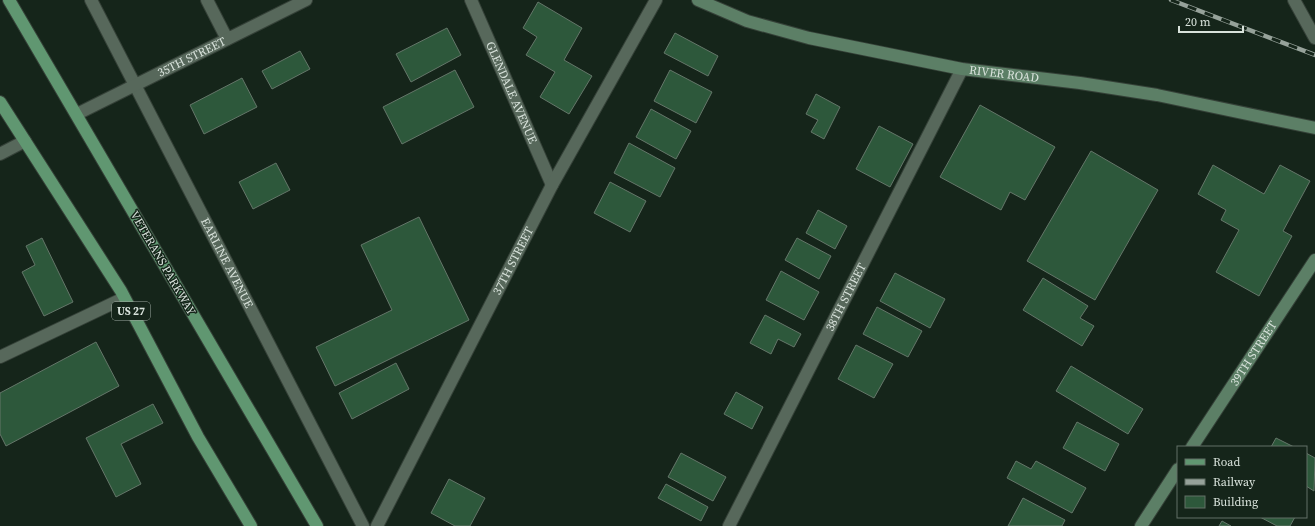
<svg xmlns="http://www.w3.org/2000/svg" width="1315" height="526" font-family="'Source Serif 4',serif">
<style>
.building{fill:#2d583b;stroke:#647669}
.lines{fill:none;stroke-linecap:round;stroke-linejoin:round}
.lane-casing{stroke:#354138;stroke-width:14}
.street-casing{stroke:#354138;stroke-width:14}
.secondary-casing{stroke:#354138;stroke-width:14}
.primary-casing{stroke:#354138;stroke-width:14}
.lane{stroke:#57685b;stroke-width:12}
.street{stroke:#57685b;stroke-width:12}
.secondary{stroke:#5c7f66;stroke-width:12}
.primary{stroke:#609771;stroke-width:12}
.rail-casing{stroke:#96a29a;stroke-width:4.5}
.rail{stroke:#15251a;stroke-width:3;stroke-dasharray:9;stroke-linecap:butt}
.labels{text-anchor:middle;stroke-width:3;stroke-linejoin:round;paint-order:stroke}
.shield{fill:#15251a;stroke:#9ea9a1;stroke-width:1}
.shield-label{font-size:11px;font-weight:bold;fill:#d8e2db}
.street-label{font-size:12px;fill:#d8e2db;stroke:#15251a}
</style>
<rect width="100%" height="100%" fill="#15251a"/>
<path class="building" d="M 538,2 L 582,28 L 564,60 L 592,76 L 569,114 L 540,97 L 555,72 L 526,55 L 537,37 L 523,28 Z
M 447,28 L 461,55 L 411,82 L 396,54 Z
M 675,33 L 718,56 L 708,76 L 664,53 Z
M 300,51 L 310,69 L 272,89 L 262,71 Z
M 455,70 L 474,107 L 402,144 L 383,107 Z
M 670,70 L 712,92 L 696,123 L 654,101 Z
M 242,78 L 257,107 L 204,134 L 190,105 Z
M 816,94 L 840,107 L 824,139 L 811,132 L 818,120 L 806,114 Z
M 980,105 L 1055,147 L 1025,200 L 1010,192 L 1001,210 L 940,177 Z
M 651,109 L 691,131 L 676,159 L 636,137 Z
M 879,126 L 913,144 L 890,187 L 856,169 Z
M 629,143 L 675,168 L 660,197 L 614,173 Z
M 1091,151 L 1158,190 L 1095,300 L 1027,261 Z
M 276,163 L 290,190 L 253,209 L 239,182 Z
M 1213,165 L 1264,194 L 1280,165 L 1310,181 L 1283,231 L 1292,236 L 1259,296 L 1216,272 L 1239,230 L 1221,220 L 1226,210 L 1198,194 Z
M 610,182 L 646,201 L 630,232 L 594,213 Z
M 818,210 L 847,226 L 835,249 L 806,233 Z
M 419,217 L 469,320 L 335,386 L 316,347 L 392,310 L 361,245 Z
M 42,238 L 73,302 L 44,316 L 22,272 L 35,265 L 26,246 Z
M 797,238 L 831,256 L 819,279 L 785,260 Z
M 781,271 L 819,292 L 804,320 L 766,300 Z
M 895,273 L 945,299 L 930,328 L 880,301 Z
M 1043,278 L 1088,306 L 1080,318 L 1094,326 L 1082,346 L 1023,310 Z
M 877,307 L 922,331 L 908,357 L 863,334 Z
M 765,315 L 801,334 L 794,347 L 778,339 L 771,354 L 750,343 Z
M 96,342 L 119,386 L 6,446 L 0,434 L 0,393 Z
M 856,345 L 893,364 L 874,398 L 838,379 Z
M 396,363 L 409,389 L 352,419 L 339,393 Z
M 1071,366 L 1143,409 L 1128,434 L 1056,391 Z
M 736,392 L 763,407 L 752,429 L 724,414 Z
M 153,404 L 163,423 L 121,444 L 141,484 L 116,497 L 86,438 Z
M 1077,422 L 1119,444 L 1105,471 L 1063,448 Z
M 1276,438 L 1294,447 L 1271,447 Z
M 681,453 L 726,477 L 713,501 L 668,477 Z
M 1306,453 L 1315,458 L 1314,491 L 1306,486 Z
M 1016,461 L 1031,469 L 1036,461 L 1086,488 L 1072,513 L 1007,478 Z
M 449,479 L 485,498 L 470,526 L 455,526 L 431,513 Z
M 666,484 L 708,507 L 701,521 L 658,498 Z
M 1023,498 L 1065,520 L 1062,526 L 1008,526 Z
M 1260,517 L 1295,517 L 1290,526 L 1277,526 Z
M 1222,521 L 1231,526 L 1219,526 Z"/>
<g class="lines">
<g class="lane-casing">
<path id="lane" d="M 207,0 L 227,39
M 0,357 L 124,298"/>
</g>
<g class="street-casing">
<g id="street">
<path id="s1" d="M 91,0 L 363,526"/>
<path id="s2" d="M 471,0 L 552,185"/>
<path d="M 1294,0 L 1315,38"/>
<path id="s3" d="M 77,114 L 306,0"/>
<path d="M 0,154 L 25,141"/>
<path id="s4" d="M 377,526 L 552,185 L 656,0"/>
<path id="s5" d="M 729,526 L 962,69"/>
</g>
</g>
<g class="secondary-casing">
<g id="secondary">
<path id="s6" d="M 698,0 L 747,21 L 809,38 L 962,69 L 1080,83 L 1157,95 L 1315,128"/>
<path id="s7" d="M 1192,447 L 1315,260"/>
<path d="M 1141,526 L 1178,469"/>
</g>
</g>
<g class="primary-casing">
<path id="primary" d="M 9,0 L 317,526
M 0,102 L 121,291 L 198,437 L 251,526"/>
</g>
<use href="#lane" class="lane"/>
<use href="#street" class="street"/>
<use href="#secondary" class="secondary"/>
<use href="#primary" class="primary"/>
<g class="rail-casing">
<path id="rail" d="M 1171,0 L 1315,55"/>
</g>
<use href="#rail" class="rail"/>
</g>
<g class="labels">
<rect class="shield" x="112" y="302" width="38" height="18" rx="3"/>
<g class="shield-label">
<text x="131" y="315">US 27</text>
</g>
<g class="street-label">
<text dy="4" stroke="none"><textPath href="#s3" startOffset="128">35TH STREET</textPath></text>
<text dy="4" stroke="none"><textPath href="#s6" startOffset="316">RIVER ROAD</textPath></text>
<text dy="4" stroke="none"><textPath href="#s2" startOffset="101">GLENDALE AVENUE</textPath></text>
<text dy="4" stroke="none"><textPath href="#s4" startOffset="298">37TH STREET</textPath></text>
<text transform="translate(163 263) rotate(60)" y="4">VETERANS PARKWAY</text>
<text dy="4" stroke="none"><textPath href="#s1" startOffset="296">EARLINE AVENUE</textPath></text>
<text dy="4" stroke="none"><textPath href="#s5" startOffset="257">38TH STREET</textPath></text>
<text dy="4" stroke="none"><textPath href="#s7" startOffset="112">39TH STREET</textPath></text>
</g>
</g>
<rect x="1177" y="446" width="130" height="72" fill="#15251a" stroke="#637167"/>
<rect x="1185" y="459" width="20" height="6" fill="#609771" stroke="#637167"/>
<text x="1213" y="466" font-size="12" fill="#d8e2db">Road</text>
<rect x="1185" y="479" width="20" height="6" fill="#96a29a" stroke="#637167"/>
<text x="1213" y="486" font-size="12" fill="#d8e2db">Railway</text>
<rect x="1185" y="496" width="20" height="12" fill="#2d583b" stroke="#637167"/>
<text x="1213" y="506" font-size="12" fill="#d8e2db">Building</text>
<path d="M1179 26v6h64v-6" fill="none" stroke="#d8e2db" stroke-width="2"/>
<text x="1185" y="26" font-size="12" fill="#d8e2db" stroke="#15251a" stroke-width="3" paint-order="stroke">20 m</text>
</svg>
